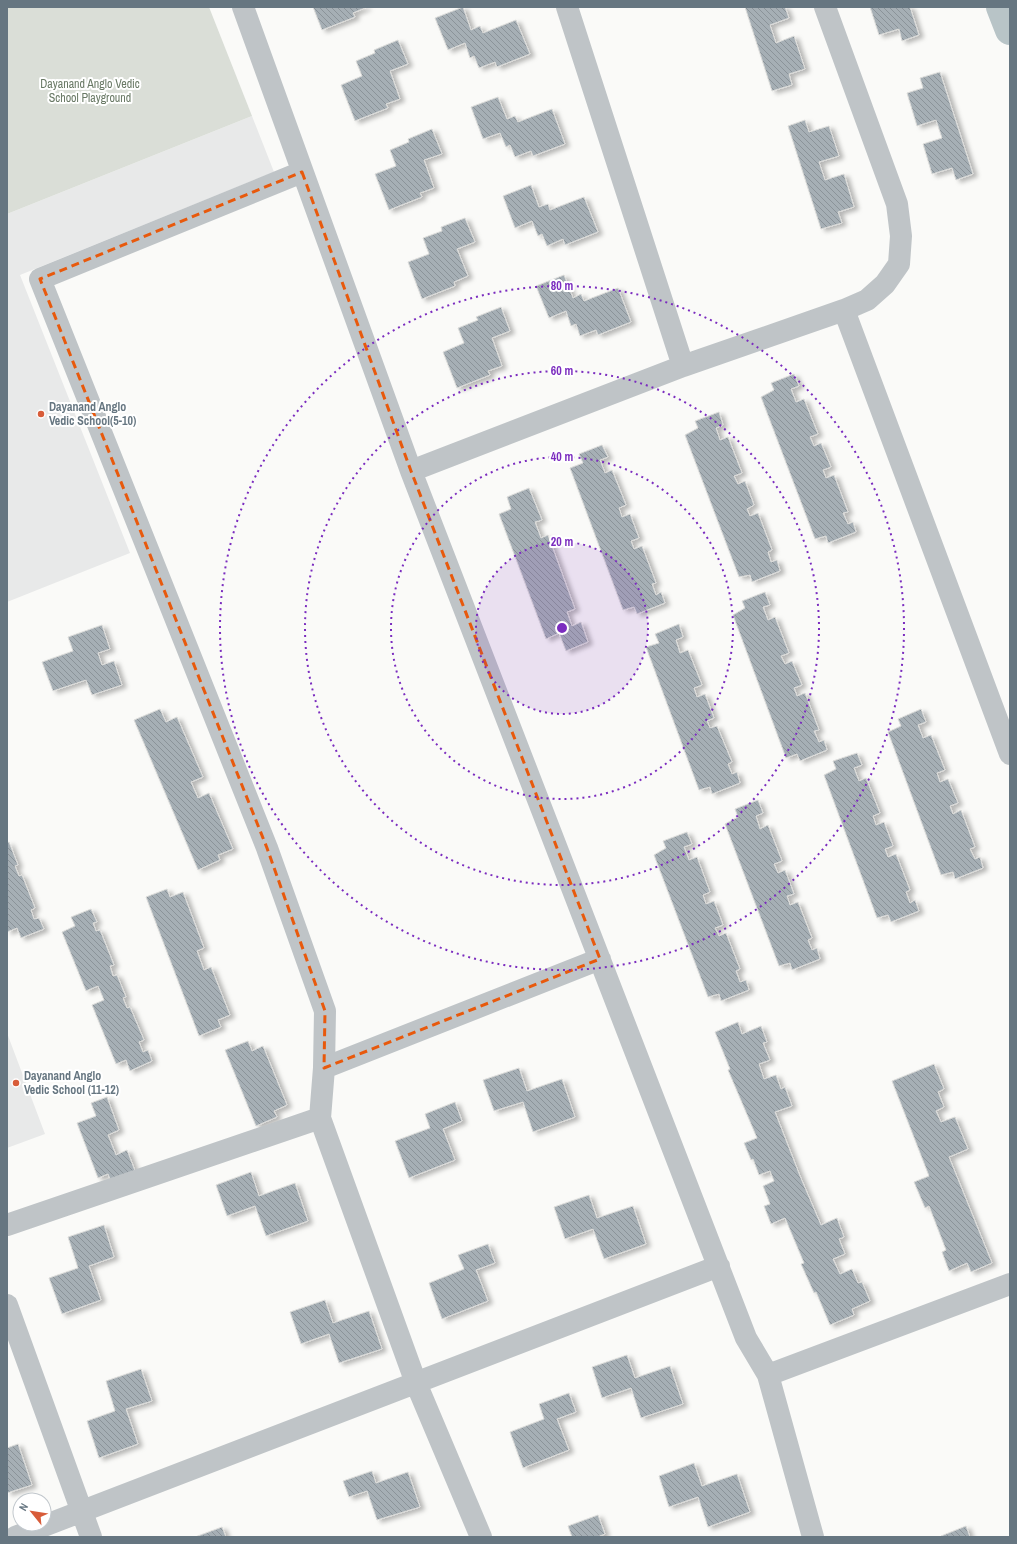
<svg xmlns="http://www.w3.org/2000/svg" width="1017" height="1544" font-family="'Archivo Narrow',sans-serif">
<style>
.built{fill:#e8e9e9}
.green{fill:#daded7}
.lines{fill:none;stroke-linecap:round;stroke-linejoin:round}
.canal{stroke:#b8c4c7;stroke-width:30}
.building{fill:url(#building-back-hatch);stroke:#dcdcda;filter:url(#shadow)}
.minor{stroke:#bfc4c7;stroke-width:22}
.marked{fill:none;stroke:#e8590c;stroke-width:3;stroke-dasharray:8 5;stroke-linejoin:round}
.ring{fill:none;stroke:#7b2cbf;stroke-width:2;stroke-dasharray:2 4}
.poi-dot{fill:#d85c39;stroke:#fff;stroke-width:1.5}
.labels{text-anchor:middle;stroke-width:4;stroke-linejoin:round;paint-order:stroke}
.park-label{font-size:12px;fill:#697965;stroke:#fff}
.poi-label{font-size:12px;font-weight:bold;fill:#667681;stroke:#fff;text-anchor:start}
.centre{fill:#7b2cbf;stroke:#fff;stroke-width:2}
.ring-label{font-size:12px;text-anchor:middle;font-weight:bold;fill:#7b2cbf;stroke:#fff;stroke-width:4;stroke-linejoin:round;paint-order:stroke}
</style>
<defs>
<pattern id="building-back-hatch" width="6" height="6" patternUnits="userSpaceOnUse"><rect width="6" height="6" fill="#a6afb5"/><path d="M-1 5l2 2M0 0l6 6M5-1l2 2" fill="none" stroke="#8b9399"/></pattern>
<filter id="shadow"><feDropShadow dx="4.5" dy="2.5" stdDeviation="2" flood-color="#0004"/></filter>
</defs>
<rect width="100%" height="100%" fill="#fafaf8"/>
<path class="built" d="M 252,116 L 274,172 L 20,275 L 130,553 L 7,602 L 7,214 Z
M 7,1033 L 45,1134 L 7,1148 Z"/>
<path class="green" d="M 7,7 L 209,7 L 252,116 L 7,214 Z"/>
<g class="lines">
<path class="canal" d="M 1001,7 L 1010,30"/>
</g>
<path class="building" d="M 313,7 L 367,7 L 353,13 L 355,17 L 322,30 Z
M 463,7 L 471,30 L 480,26 L 483,33 L 516,20 L 530,54 L 497,67 L 495,62 L 479,68 L 474,56 L 470,58 L 465,43 L 448,50 L 435,18 Z
M 745,7 L 785,7 L 789,18 L 770,25 L 776,43 L 794,36 L 805,69 L 789,74 L 792,85 L 772,91 Z
M 870,7 L 910,7 L 919,35 L 902,41 L 899,29 L 879,35 Z
M 398,40 L 408,64 L 390,71 L 400,99 L 386,104 L 388,108 L 355,121 L 341,85 L 362,76 L 356,61 L 375,53 L 374,50 Z
M 940,72 L 973,174 L 956,180 L 952,168 L 932,174 L 923,144 L 942,138 L 936,120 L 917,126 L 907,93 L 923,88 L 920,78 Z
M 498,97 L 507,119 L 515,116 L 518,122 L 552,109 L 565,144 L 533,156 L 531,151 L 515,157 L 510,145 L 506,147 L 500,133 L 483,139 L 471,107 Z
M 805,120 L 809,132 L 829,126 L 839,156 L 819,162 L 825,180 L 844,174 L 854,207 L 838,212 L 842,223 L 821,229 L 788,126 Z
M 432,129 L 442,154 L 424,160 L 434,188 L 420,193 L 422,197 L 389,210 L 375,174 L 396,166 L 390,150 L 409,142 L 408,139 Z
M 531,185 L 539,207 L 548,204 L 550,210 L 584,197 L 598,232 L 565,245 L 563,239 L 547,246 L 542,234 L 538,236 L 532,221 L 515,228 L 503,196 Z
M 465,218 L 475,242 L 457,249 L 468,276 L 454,282 L 455,286 L 422,299 L 408,262 L 429,254 L 423,238 L 442,231 L 441,227 Z
M 564,275 L 573,298 L 581,294 L 584,301 L 618,288 L 631,322 L 598,335 L 596,330 L 580,336 L 576,324 L 571,326 L 566,311 L 549,318 L 536,286 Z
M 501,307 L 510,331 L 492,338 L 502,366 L 488,371 L 490,375 L 457,388 L 443,352 L 464,343 L 458,328 L 478,320 L 476,317 Z
M 794,374 L 799,386 L 791,389 L 796,402 L 804,399 L 818,434 L 810,437 L 814,446 L 821,443 L 831,467 L 823,470 L 826,478 L 834,475 L 848,512 L 843,513 L 848,524 L 853,522 L 856,532 L 828,543 L 826,536 L 815,539 L 761,397 L 774,390 L 771,383 Z
M 719,412 L 723,425 L 716,428 L 720,440 L 728,437 L 742,473 L 734,476 L 738,484 L 745,481 L 754,505 L 747,509 L 750,516 L 758,513 L 772,550 L 768,552 L 771,562 L 777,560 L 780,571 L 752,582 L 750,575 L 739,577 L 685,435 L 698,428 L 695,421 Z
M 602,445 L 608,457 L 600,460 L 605,473 L 612,470 L 626,505 L 619,508 L 622,517 L 630,514 L 639,538 L 631,541 L 634,549 L 642,546 L 656,583 L 652,584 L 656,595 L 661,592 L 665,603 L 637,614 L 634,607 L 623,610 L 570,468 L 583,463 L 579,454 Z
M 529,488 L 542,520 L 535,522 L 541,538 L 548,535 L 575,609 L 567,612 L 572,626 L 581,622 L 588,642 L 566,651 L 559,633 L 546,639 L 499,514 L 511,509 L 507,497 Z
M 765,592 L 770,605 L 763,607 L 768,620 L 775,617 L 789,653 L 781,656 L 785,664 L 792,661 L 802,685 L 794,688 L 797,696 L 805,693 L 819,730 L 814,731 L 819,742 L 824,740 L 827,750 L 800,761 L 797,754 L 786,758 L 733,615 L 745,608 L 742,601 Z
M 679,624 L 683,637 L 676,640 L 680,653 L 688,650 L 702,685 L 694,688 L 697,697 L 705,694 L 714,718 L 707,721 L 710,728 L 717,726 L 732,762 L 728,764 L 732,774 L 737,772 L 740,783 L 712,794 L 710,787 L 699,790 L 646,647 L 659,643 L 655,634 Z
M 102,625 L 110,649 L 98,653 L 102,665 L 114,661 L 122,685 L 92,695 L 86,680 L 53,691 L 42,662 L 73,651 L 68,637 Z
M 160,709 L 166,722 L 177,717 L 203,777 L 191,782 L 198,798 L 209,793 L 233,849 L 218,855 L 220,860 L 198,870 L 134,720 Z
M 921,709 L 926,722 L 918,725 L 923,738 L 931,735 L 945,770 L 937,773 L 940,782 L 948,779 L 958,803 L 950,806 L 953,814 L 961,810 L 975,847 L 970,849 L 975,859 L 980,857 L 983,868 L 955,879 L 953,872 L 941,875 L 888,732 L 901,726 L 898,719 Z
M 857,753 L 862,765 L 854,768 L 859,781 L 866,778 L 880,813 L 873,816 L 876,825 L 884,822 L 893,846 L 885,849 L 888,857 L 896,854 L 910,890 L 906,892 L 910,903 L 915,900 L 919,911 L 891,922 L 888,915 L 877,918 L 824,775 L 836,769 L 833,761 Z
M 758,800 L 763,813 L 756,816 L 760,829 L 768,825 L 782,861 L 774,864 L 778,873 L 785,870 L 794,894 L 787,896 L 790,905 L 798,902 L 812,938 L 808,940 L 812,950 L 817,948 L 820,959 L 792,970 L 790,963 L 779,966 L 725,824 L 738,817 L 735,809 Z
M 687,832 L 692,844 L 684,847 L 689,860 L 697,857 L 710,892 L 703,895 L 706,904 L 714,901 L 723,925 L 715,928 L 719,936 L 726,933 L 740,969 L 736,971 L 740,982 L 746,980 L 749,990 L 721,1001 L 719,994 L 708,997 L 654,855 L 666,848 L 663,841 Z
M 9,842 L 18,865 L 15,866 L 19,876 L 22,875 L 35,908 L 31,910 L 34,919 L 39,918 L 44,929 L 21,938 L 17,928 L 7,932 L 7,843 Z
M 167,889 L 170,897 L 183,892 L 204,948 L 197,951 L 204,970 L 211,967 L 230,1015 L 218,1020 L 221,1027 L 199,1036 L 146,897 Z
M 91,909 L 97,922 L 93,923 L 96,931 L 100,930 L 114,965 L 110,966 L 113,976 L 117,975 L 126,997 L 123,998 L 127,1008 L 130,1007 L 144,1040 L 139,1042 L 143,1052 L 148,1050 L 152,1061 L 130,1071 L 126,1060 L 116,1064 L 92,1005 L 104,1000 L 98,986 L 86,991 L 62,932 L 75,926 L 71,917 Z
M 738,1022 L 742,1034 L 761,1026 L 767,1042 L 763,1043 L 770,1060 L 759,1064 L 764,1079 L 776,1075 L 781,1089 L 785,1087 L 792,1106 L 775,1112 L 800,1176 L 821,1225 L 837,1218 L 844,1237 L 839,1239 L 845,1254 L 833,1259 L 840,1274 L 852,1269 L 858,1283 L 862,1282 L 870,1301 L 852,1309 L 854,1315 L 830,1325 L 816,1292 L 814,1293 L 801,1264 L 804,1263 L 785,1218 L 771,1224 L 764,1206 L 770,1204 L 763,1186 L 774,1181 L 770,1171 L 759,1175 L 753,1159 L 751,1160 L 744,1143 L 757,1138 L 728,1070 L 730,1069 L 715,1032 Z
M 248,1041 L 252,1051 L 263,1046 L 287,1105 L 274,1111 L 277,1117 L 256,1126 L 225,1050 Z
M 934,1064 L 944,1089 L 938,1092 L 944,1107 L 936,1111 L 941,1122 L 955,1117 L 968,1149 L 949,1157 L 992,1263 L 971,1272 L 967,1263 L 949,1271 L 942,1252 L 946,1250 L 929,1206 L 925,1208 L 914,1182 L 929,1176 L 892,1081 Z
M 519,1068 L 527,1091 L 562,1079 L 575,1117 L 533,1132 L 523,1102 L 494,1111 L 483,1080 Z
M 107,1097 L 119,1130 L 108,1135 L 116,1155 L 127,1150 L 137,1176 L 113,1186 L 108,1174 L 98,1178 L 77,1123 L 96,1116 L 91,1103 Z
M 455,1102 L 462,1121 L 443,1129 L 455,1160 L 409,1178 L 395,1141 L 430,1128 L 425,1114 Z
M 251,1172 L 259,1196 L 295,1183 L 308,1221 L 266,1236 L 255,1206 L 227,1216 L 216,1185 Z
M 589,1195 L 597,1218 L 633,1206 L 646,1244 L 604,1259 L 593,1229 L 565,1239 L 554,1207 Z
M 104,1225 L 114,1257 L 89,1266 L 101,1300 L 62,1314 L 49,1278 L 78,1268 L 68,1237 Z
M 488,1244 L 495,1263 L 476,1270 L 488,1301 L 442,1319 L 429,1283 L 464,1269 L 458,1255 Z
M 325,1300 L 333,1323 L 369,1311 L 382,1349 L 339,1363 L 329,1334 L 301,1344 L 290,1312 Z
M 627,1355 L 635,1378 L 670,1366 L 683,1404 L 641,1418 L 631,1388 L 602,1398 L 592,1367 Z
M 141,1369 L 152,1401 L 126,1409 L 138,1444 L 99,1458 L 87,1421 L 115,1411 L 106,1381 Z
M 569,1393 L 576,1412 L 557,1419 L 569,1450 L 523,1468 L 510,1432 L 544,1419 L 539,1404 Z
M 18,1444 L 32,1485 L 7,1493 L 7,1448 Z
M 694,1463 L 702,1486 L 737,1474 L 750,1512 L 708,1527 L 698,1497 L 669,1507 L 659,1476 Z
M 372,1471 L 376,1483 L 408,1472 L 420,1507 L 377,1520 L 367,1491 L 349,1497 L 343,1481 Z
M 598,1515 L 605,1534 L 597,1537 L 572,1537 L 568,1526 Z
M 966,1526 L 970,1537 L 942,1537 L 941,1536 Z
M 222,1527 L 226,1537 L 195,1537 Z"/>
<g class="lines">
<path class="minor" d="M 243,7 L 411,471
M 567,7 L 683,366
M 825,7 L 897,204 L 901,236 L 899,264 L 885,284 L 867,300 L 844,310
M 302,172 L 40,279 L 267,848 L 325,1011 L 324,1068 L 320,1118 L 416,1383 L 481,1537
M 1010,754 L 844,310 L 683,366 L 411,471 L 746,1338 L 768,1375 L 1010,1284
M 324,1068 L 600,959
M 7,1225 L 320,1118
M 7,1305 L 91,1537
M 768,1375 L 813,1537
M 15,1537 L 719,1266"/>
</g>
<path class="marked" d="M 302,172 L 411,471 L 600,959 L 324,1068 L 325,1011 L 267,848 L 40,279 Z"/>
<circle cx="562" cy="628" r="86" fill="#7b2cbf" fill-opacity=".12"/>
<g class="ring">
<circle cx="562" cy="628" r="86"/>
<circle cx="562" cy="628" r="171"/>
<circle cx="562" cy="628" r="257"/>
<circle cx="562" cy="628" r="342"/>
</g>
<g class="poi-dot">
<circle cx="41" cy="414" r="4"/>
<circle cx="16" cy="1083" r="4"/>
</g>
<g class="labels">
<g class="park-label">
<text x="90" y="88">Dayanand Anglo Vedic<tspan x="90" dy="14">School Playground</tspan></text>
</g>
<g class="poi-label">
<text x="49" y="411">Dayanand Anglo<tspan x="49" dy="14">Vedic School(5-10)</tspan></text>
<text x="24" y="1080">Dayanand Anglo<tspan x="24" dy="14">Vedic School (11-12)</tspan></text>
</g>
</g>
<circle cx="562" cy="628" r="6" class="centre"/>
<g class="ring-label">
<text x="562" y="290">80 m</text>
<text x="562" y="375">60 m</text>
<text x="562" y="461">40 m</text>
<text x="562" y="546">20 m</text>
</g>
<rect width="1017" height="1544" fill="none" stroke="#667681" stroke-width="16"/>
<g transform="translate(32 1512) rotate(300)"><circle r="19" fill="#ffffff" stroke="#c2c8cd"/>
<path d="M0-3L7 15L0 10L-7 15Z" fill="#d85c39"/>
<text y="-6" font-size="11" font-weight="bold" text-anchor="middle" fill="#667681">N</text>
</g>
</svg>
